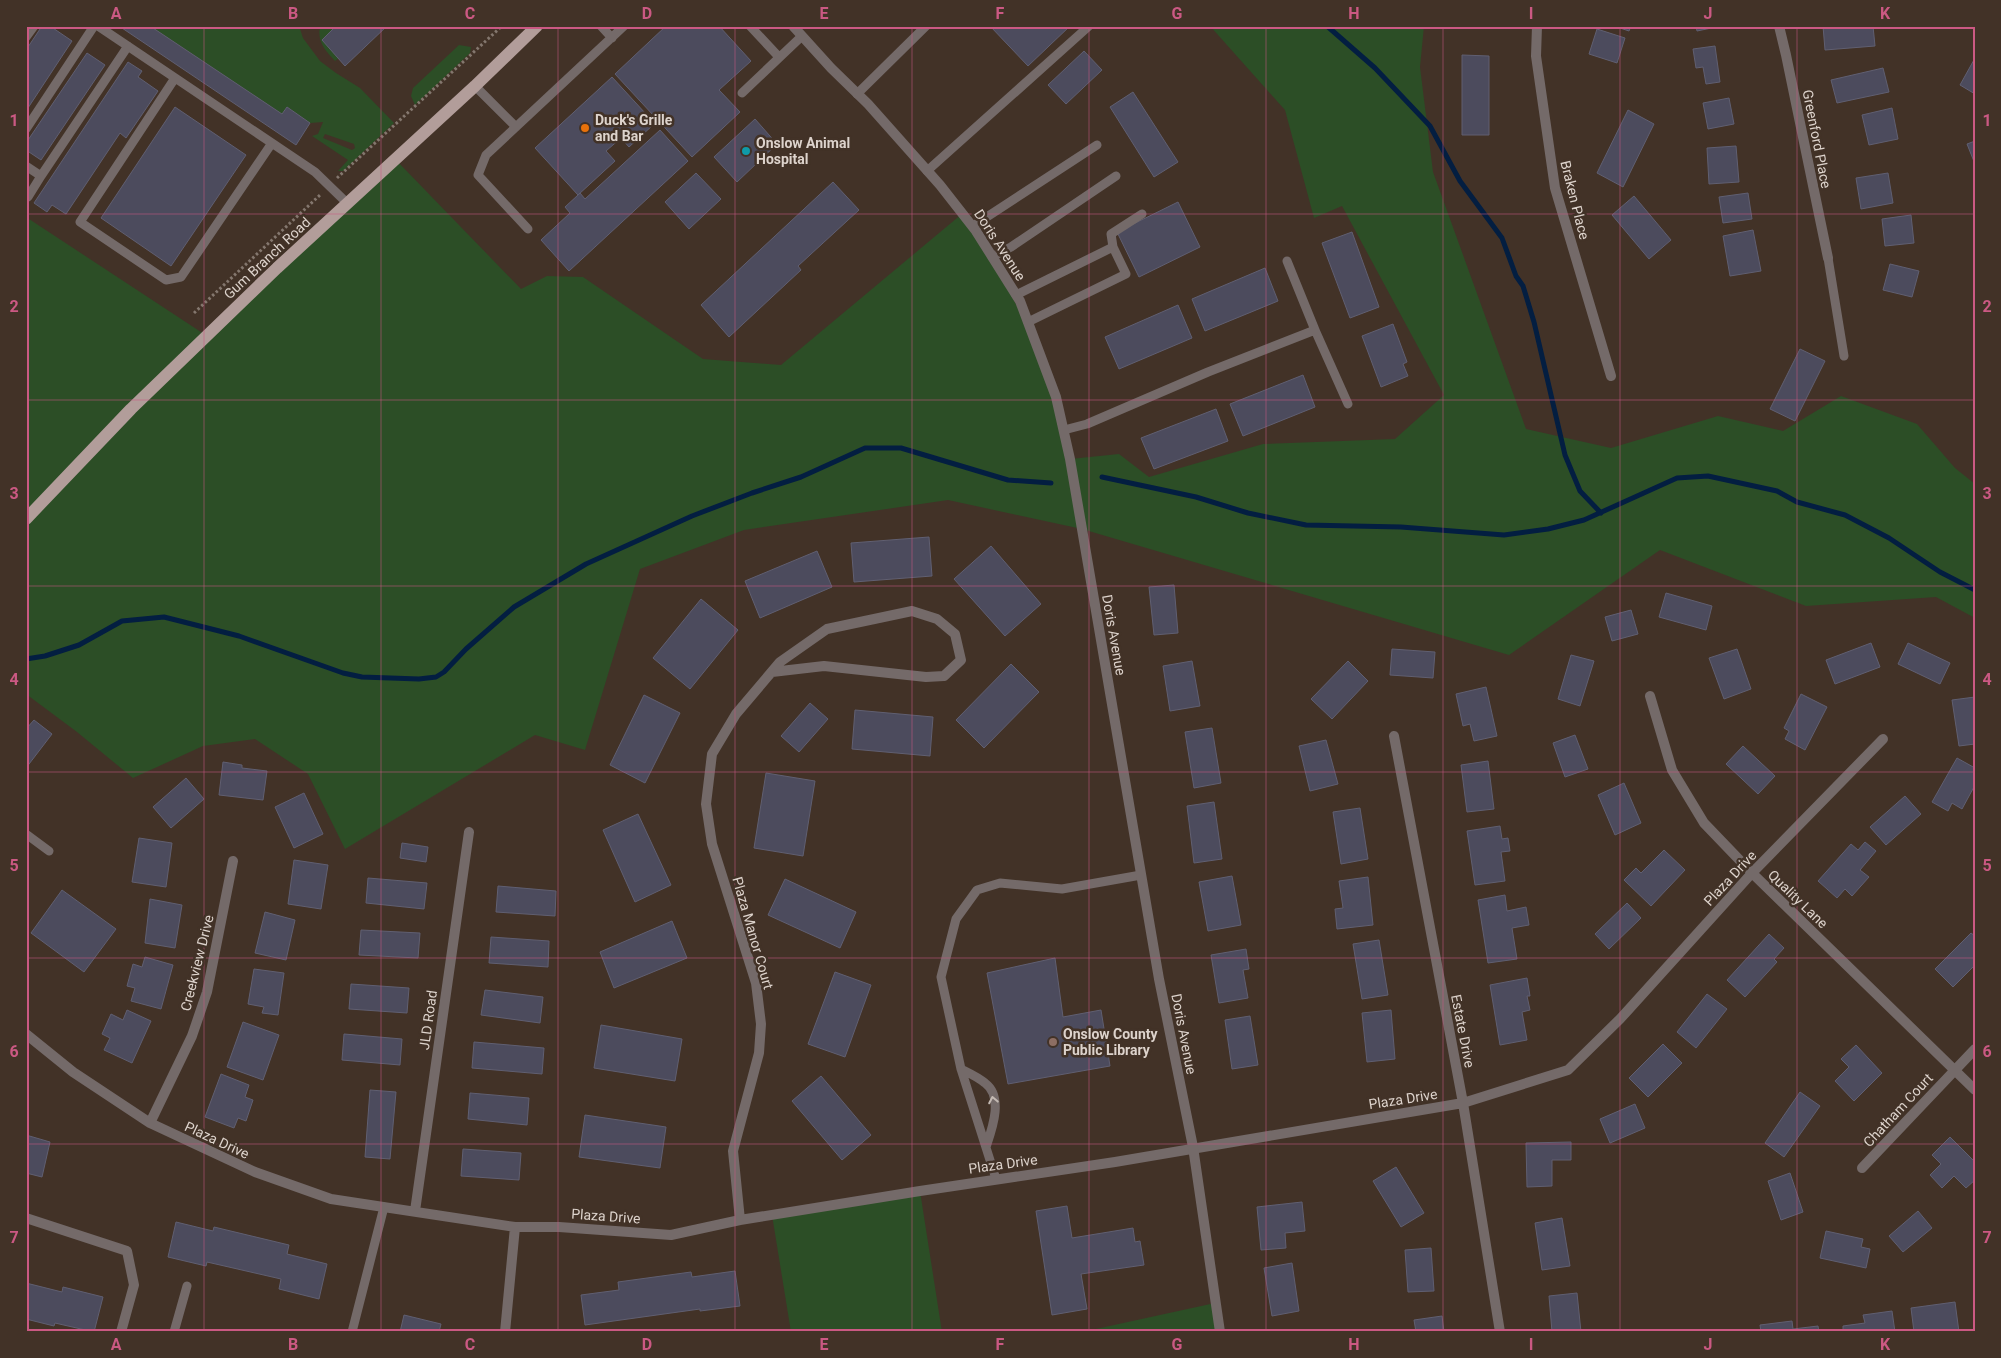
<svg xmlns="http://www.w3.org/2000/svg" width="2001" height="1358" font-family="Roboto,sans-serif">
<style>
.green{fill:#2c4e26;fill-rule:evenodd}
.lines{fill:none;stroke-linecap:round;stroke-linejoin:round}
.stream{stroke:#031e41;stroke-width:5}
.building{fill:#4c4b5d;stroke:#605f71}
.path{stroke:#84776e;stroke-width:3;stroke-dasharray:2.5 2.5;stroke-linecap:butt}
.service{stroke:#746a69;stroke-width:9}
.minor{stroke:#746a69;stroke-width:10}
.tertiary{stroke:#746a69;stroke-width:10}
.primary{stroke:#b29d9a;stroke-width:12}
.oneway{stroke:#c3b9b3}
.grid{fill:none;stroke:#cb5983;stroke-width:1;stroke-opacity:0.55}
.food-dot{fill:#e8710a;stroke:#423227;stroke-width:2}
.culture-dot{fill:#0f9aa8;stroke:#423227;stroke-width:2}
.education-dot{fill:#8d6e63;stroke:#423227;stroke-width:2}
.labels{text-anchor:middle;stroke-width:5;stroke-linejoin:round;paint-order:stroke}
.poi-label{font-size:14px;font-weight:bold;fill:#ddd3cc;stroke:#423227;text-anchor:start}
.street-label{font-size:14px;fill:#ddd3cc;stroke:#423227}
.neatline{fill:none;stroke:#cb5983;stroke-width:2}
.grid-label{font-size:16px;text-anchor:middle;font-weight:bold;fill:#cb5983}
</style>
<rect width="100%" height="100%" fill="#423227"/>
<path class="green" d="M 150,26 L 299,26 L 303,38 L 320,61 L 336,73 L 360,88 L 394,123 L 343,171 L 338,171 L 348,160 L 312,136 L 318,134 L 323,122 L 310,123 L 287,107 L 282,114 ZM 325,134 L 354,144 L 355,148 L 352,150 L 323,138 Z
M 320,26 L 330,26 L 333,29 L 322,40 L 339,58 L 335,61 C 325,50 317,42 320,26 Z
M 1210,26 L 1424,26 L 1420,67 L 1433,172 L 1526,429 L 1611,448 L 1718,416 L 1783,431 L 1841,396 L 1917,424 L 1955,468 L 1975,484 L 1975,618 L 1936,597 L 1806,606 L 1660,550 L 1509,655 L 1082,529 L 948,500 L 744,530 L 640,569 L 585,750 L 535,735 L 345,849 L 308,774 L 255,739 L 203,746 L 133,778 L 77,732 L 26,694 L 26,217 L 207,336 L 395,159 L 521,289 L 547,276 L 583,277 L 703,359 L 781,365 L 963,213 L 976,231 L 1034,337 L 1070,459 L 1119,454 L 1149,477 L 1263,444 L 1395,439 L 1444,395 L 1342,206 L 1314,218 L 1285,110 Z
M 459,45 L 471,47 L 470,53 L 415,105 L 411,96 L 413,88 Z
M 920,1191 L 942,1332 L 791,1332 L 772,1215 Z
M 1215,1303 L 1220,1332 L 1082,1332 Z"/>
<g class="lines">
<path class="stream" d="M 1327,26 L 1375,68 L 1430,126 L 1460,181 L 1502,238 L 1516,276 L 1523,286 L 1534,322 L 1565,455 L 1580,491 L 1601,513
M 1102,477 L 1196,497 L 1248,513 L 1306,525 L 1401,527 L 1504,535 L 1548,529 L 1584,520 L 1677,478 L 1708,476 L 1777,491 L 1797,502 L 1845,515 L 1889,538 L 1940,572 L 1975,590
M 26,659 L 45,656 L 79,645 L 122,621 L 164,617 L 239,636 L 343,673 L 362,677 L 419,679 L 436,677 L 444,672 L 466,649 L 514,607 L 586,564 L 692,516 L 752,493 L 801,477 L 865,448 L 901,448 L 1008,480 L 1051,483"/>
</g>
<path class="building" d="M 42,26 L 50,26 L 72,41 L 26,111 L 26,50 Z
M 119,26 L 150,26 L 282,114 L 287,107 L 310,123 L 296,145 Z
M 330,26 L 387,26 L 345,66 L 322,40 L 333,29 Z
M 666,26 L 719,26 L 751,61 L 719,90 L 740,112 L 692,157 L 615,74 Z
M 990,26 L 1070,26 L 1028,66 Z
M 1614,26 L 1631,26 L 1629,31 Z
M 1696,26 L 1721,26 L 1697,31 Z
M 1823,26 L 1873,26 L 1875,46 L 1825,50 Z
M 1597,29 L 1625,38 L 1617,63 L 1589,54 Z
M 1715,46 L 1720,82 L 1706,84 L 1703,67 L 1696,68 L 1693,49 Z
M 1084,51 L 1102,70 L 1066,104 L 1048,85 Z
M 87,53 L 105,65 L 41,160 L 26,150 L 26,143 Z
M 1462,55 L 1489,56 L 1489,135 L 1462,135 Z
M 1975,58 L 1975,94 L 1960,85 Z
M 128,62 L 142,71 L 138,77 L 158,91 L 126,138 L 120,133 L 66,214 L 52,205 L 47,212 L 34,203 Z
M 1883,68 L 1889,92 L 1837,103 L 1831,80 Z
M 612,77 L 646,114 L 644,116 L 653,125 L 629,147 L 621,138 L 606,151 L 615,161 L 578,195 L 535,148 Z
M 1133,92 L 1178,162 L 1154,177 L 1110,107 Z
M 1729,98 L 1734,124 L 1708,129 L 1703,103 Z
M 175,107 L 246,155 L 171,266 L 101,218 Z
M 1892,108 L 1898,139 L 1869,145 L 1862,115 Z
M 1628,110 L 1654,124 L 1623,187 L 1597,173 Z
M 755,119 L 777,144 L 737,182 L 714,157 Z
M 660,130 L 688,161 L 569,271 L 541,240 L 570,213 L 565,207 L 578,195 L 580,193 L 585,199 Z
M 1975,141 L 1975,164 L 1967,144 Z
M 1736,146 L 1739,182 L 1709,184 L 1707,148 Z
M 696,173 L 721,199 L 689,229 L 665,202 Z
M 1888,173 L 1893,203 L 1861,209 L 1856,178 Z
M 833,182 L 859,210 L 798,266 L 801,270 L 729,337 L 701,305 Z
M 1748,193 L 1752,219 L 1723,223 L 1719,197 Z
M 1634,196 L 1671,240 L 1649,259 L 1612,215 Z
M 1178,202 L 1200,247 L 1139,277 L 1117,232 Z
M 1911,215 L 1914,243 L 1885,246 L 1882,219 Z
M 1753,230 L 1761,271 L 1730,276 L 1723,236 Z
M 1352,232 L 1379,307 L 1350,318 L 1322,243 Z
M 1890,264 L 1919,271 L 1912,297 L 1883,290 Z
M 1265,268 L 1278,301 L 1205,331 L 1192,299 Z
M 1178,305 L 1192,338 L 1119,369 L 1105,337 Z
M 1393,324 L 1407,362 L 1403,364 L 1408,376 L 1381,387 L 1362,336 Z
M 1800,349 L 1825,361 L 1795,421 L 1770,409 Z
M 1303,375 L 1315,407 L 1243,436 L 1230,404 Z
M 1216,409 L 1228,441 L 1154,469 L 1141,438 Z
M 929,537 L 932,576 L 854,582 L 851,543 Z
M 991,546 L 1041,604 L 1005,636 L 954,579 Z
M 817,551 L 832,587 L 760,618 L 745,581 Z
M 1174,585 L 1178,633 L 1154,635 L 1149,587 Z
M 1666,593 L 1712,606 L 1706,630 L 1659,617 Z
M 701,599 L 738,630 L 690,689 L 653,658 Z
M 1631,610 L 1638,634 L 1612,641 L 1605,617 Z
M 1871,643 L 1880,667 L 1835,684 L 1826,660 Z
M 1908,643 L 1950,663 L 1940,684 L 1898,664 Z
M 1392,649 L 1435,652 L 1433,678 L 1390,675 Z
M 1737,649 L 1751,689 L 1724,699 L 1709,658 Z
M 1571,655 L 1594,661 L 1580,706 L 1558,699 Z
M 1192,661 L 1200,706 L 1170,711 L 1163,666 Z
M 1348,661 L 1368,681 L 1332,719 L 1311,699 Z
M 1011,664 L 1039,692 L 984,748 L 956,720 Z
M 1486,687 L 1497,736 L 1474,741 L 1470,724 L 1463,726 L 1456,694 Z
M 1801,694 L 1827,707 L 1805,750 L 1785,739 L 1789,731 L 1784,728 Z
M 644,695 L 680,713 L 645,783 L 610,765 Z
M 1975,697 L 1975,744 L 1959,746 L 1952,700 Z
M 810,703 L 828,719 L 799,752 L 781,736 Z
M 855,710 L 933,717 L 930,756 L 852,749 Z
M 34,720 L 52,734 L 26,768 L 26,729 Z
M 1212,728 L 1221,783 L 1194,788 L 1185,732 Z
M 1575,735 L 1588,769 L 1565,777 L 1553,743 Z
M 1326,740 L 1338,784 L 1310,791 L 1299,746 Z
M 1743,746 L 1775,776 L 1758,794 L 1726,764 Z
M 1957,758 L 1975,768 L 1975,785 L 1962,809 L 1952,803 L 1948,811 L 1932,802 Z
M 1488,761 L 1494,809 L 1467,812 L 1461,765 Z
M 223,762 L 242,765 L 242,768 L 267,771 L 263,800 L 219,795 Z
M 766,773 L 815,781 L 803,856 L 754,848 Z
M 186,778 L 204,799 L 171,828 L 153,807 Z
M 1624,783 L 1641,823 L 1615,835 L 1598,795 Z
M 304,793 L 323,834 L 294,848 L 275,807 Z
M 1905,796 L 1921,814 L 1886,845 L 1870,827 Z
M 1214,802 L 1222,859 L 1194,863 L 1187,806 Z
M 1360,808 L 1368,859 L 1341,864 L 1333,812 Z
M 638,814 L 671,885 L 635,902 L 603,830 Z
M 1500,826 L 1502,839 L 1508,838 L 1510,851 L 1501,852 L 1505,881 L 1475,885 L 1467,831 Z
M 139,838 L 172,843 L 166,887 L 132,882 Z
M 1865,842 L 1876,851 L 1860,870 L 1869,877 L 1852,896 L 1845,889 L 1837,898 L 1818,881 L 1851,844 L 1858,850 Z
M 402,843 L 428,847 L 426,862 L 400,858 Z
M 1664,850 L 1685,870 L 1651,906 L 1624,880 L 1636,868 L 1641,873 Z
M 294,860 L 328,865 L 321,909 L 288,904 Z
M 1232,876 L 1241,925 L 1208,931 L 1199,882 Z
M 1368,877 L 1373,925 L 1337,929 L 1335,909 L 1343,908 L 1339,881 Z
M 368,878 L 427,883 L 424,909 L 366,903 Z
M 785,879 L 856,912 L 840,948 L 768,915 Z
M 498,886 L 556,891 L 555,916 L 496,912 Z
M 62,890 L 116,929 L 84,972 L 31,933 Z
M 1505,895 L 1507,911 L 1526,907 L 1529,925 L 1512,928 L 1517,959 L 1488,963 L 1478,900 Z
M 150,899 L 182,905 L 175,948 L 145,943 Z
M 1627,903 L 1641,918 L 1609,949 L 1595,934 Z
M 265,912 L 295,920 L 286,960 L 255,953 Z
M 672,921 L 687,958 L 614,988 L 600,952 Z
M 361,930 L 420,933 L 418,958 L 359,955 Z
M 1971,933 L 1975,936 L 1975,965 L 1953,987 L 1935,969 Z
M 1769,934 L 1784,948 L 1774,959 L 1777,962 L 1745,997 L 1727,980 Z
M 491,937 L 549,941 L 548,967 L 489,963 Z
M 1379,940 L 1388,995 L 1362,999 L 1353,944 Z
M 1246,949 L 1249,969 L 1243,970 L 1248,998 L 1219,1003 L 1211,955 Z
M 145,957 L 173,965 L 161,1009 L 131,1001 L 135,988 L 127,986 L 133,964 L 142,967 Z
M 1055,958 L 1063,1017 L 1101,1010 L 1110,1066 L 1008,1084 L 987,973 Z
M 254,969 L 284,973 L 278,1015 L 262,1013 L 264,1007 L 248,1004 Z
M 835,972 L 871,985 L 845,1057 L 808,1044 Z
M 1527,978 L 1530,996 L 1527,996 L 1530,1010 L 1522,1012 L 1527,1040 L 1500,1045 L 1490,985 Z
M 351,984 L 409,988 L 407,1013 L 349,1009 Z
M 485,990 L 543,997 L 540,1023 L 481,1015 Z
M 1707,994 L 1727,1009 L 1696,1048 L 1677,1032 Z
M 127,1010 L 151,1021 L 132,1063 L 104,1050 L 110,1038 L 102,1034 L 111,1014 L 123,1020 Z
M 1391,1010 L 1395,1059 L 1367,1062 L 1362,1013 Z
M 1250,1016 L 1258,1065 L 1232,1069 L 1225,1020 Z
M 243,1022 L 279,1035 L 263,1080 L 227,1067 Z
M 601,1025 L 682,1039 L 675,1081 L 594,1068 Z
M 344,1034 L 402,1039 L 400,1065 L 342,1060 Z
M 474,1042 L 544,1048 L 542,1074 L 472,1068 Z
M 1663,1044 L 1682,1063 L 1648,1097 L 1629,1078 Z
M 1856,1045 L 1882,1073 L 1854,1101 L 1835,1081 L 1849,1067 L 1841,1059 Z
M 221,1074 L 249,1085 L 245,1097 L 253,1100 L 246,1121 L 238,1118 L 234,1128 L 205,1117 Z
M 821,1076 L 871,1135 L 842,1160 L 792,1101 Z
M 370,1090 L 396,1092 L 390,1159 L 365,1157 Z
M 1800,1092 L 1820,1106 L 1784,1157 L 1765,1143 Z
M 470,1093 L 529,1098 L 527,1125 L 468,1119 Z
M 1635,1104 L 1645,1128 L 1610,1143 L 1600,1119 Z
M 585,1115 L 666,1127 L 660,1168 L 579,1157 Z
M 26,1135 L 50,1142 L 42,1177 L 26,1173 Z
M 1950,1137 L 1975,1162 L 1975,1180 L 1966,1188 L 1954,1176 L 1942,1188 L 1930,1175 L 1941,1164 L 1932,1155 Z
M 1571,1142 L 1571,1160 L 1552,1160 L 1552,1186 L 1527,1187 L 1526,1143 Z
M 463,1149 L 521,1153 L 519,1180 L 461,1176 Z
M 1396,1167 L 1424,1213 L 1401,1227 L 1373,1181 Z
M 1790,1173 L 1803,1212 L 1781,1220 L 1768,1181 Z
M 1302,1202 L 1305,1231 L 1285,1233 L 1286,1248 L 1261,1250 L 1257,1207 Z
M 1067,1206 L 1072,1238 L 1133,1228 L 1135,1242 L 1140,1241 L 1144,1265 L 1081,1274 L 1087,1309 L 1052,1315 L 1036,1211 Z
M 1918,1211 L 1932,1228 L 1903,1252 L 1889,1236 Z
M 1562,1218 L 1570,1266 L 1542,1270 L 1535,1223 Z
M 176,1222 L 213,1231 L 214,1227 L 289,1245 L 287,1254 L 327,1264 L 319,1299 L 279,1289 L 281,1279 L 207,1262 L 206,1266 L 168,1257 Z
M 1826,1231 L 1863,1239 L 1861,1247 L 1870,1249 L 1866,1268 L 1820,1258 Z
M 1431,1248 L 1434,1291 L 1408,1292 L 1405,1250 Z
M 1292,1263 L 1299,1311 L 1272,1316 L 1264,1268 Z
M 735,1271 L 740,1306 L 700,1311 L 700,1309 L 585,1325 L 581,1295 L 619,1290 L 618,1282 L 691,1272 L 692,1277 Z
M 26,1283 L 62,1292 L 63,1287 L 103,1297 L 94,1332 L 55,1323 L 54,1326 L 26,1319 Z
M 1577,1293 L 1581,1332 L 1552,1332 L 1549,1296 Z
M 1955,1302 L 1959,1332 L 1914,1332 L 1911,1308 Z
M 1892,1311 L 1895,1332 L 1843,1332 L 1843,1326 L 1865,1323 L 1863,1315 Z
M 404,1315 L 441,1324 L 439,1332 L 400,1332 Z
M 1442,1316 L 1444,1332 L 1416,1332 L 1414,1320 Z
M 1792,1321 L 1793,1329 L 1818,1326 L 1819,1332 L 1761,1332 L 1760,1325 Z"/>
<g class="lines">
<path class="path" d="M 337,178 L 502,26
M 194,313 L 320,195"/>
<path class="service" d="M 98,26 L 315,172 L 347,203
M 601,26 L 612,38
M 750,26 L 779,57
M 26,37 L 34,26
M 175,78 L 80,222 L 166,280 L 181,277 L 272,143
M 475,86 L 516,127
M 742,93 L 802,36
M 857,94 L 926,26
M 26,129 L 94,26
M 26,166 L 41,176 L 128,46
M 927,171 L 1089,26
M 28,197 L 41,176
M 973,226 L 1097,145
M 528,229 L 478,175 L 486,155 L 624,26
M 1113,247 L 1111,234 L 1142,214
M 992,257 L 1011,247 L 1116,176
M 1828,258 L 1844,356
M 1287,261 L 1315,330 L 1348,404
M 1016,295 L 1113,247 L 1126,274 L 1028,322
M 1064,430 L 1087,424 L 1208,372 L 1315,330
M 26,834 L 49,851
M 961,1069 C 969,1073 978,1077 985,1083 C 1004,1097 992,1129 986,1147
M 996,1179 L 961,1069 L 941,977 L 956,919 L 977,890 L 1000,883 L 1062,889 L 1141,875
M 174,1332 L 187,1286
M 352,1332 L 384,1207"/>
<path class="minor" d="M 1537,26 L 1536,56 L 1555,188 L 1611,376
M 1779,26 L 1786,55 L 1828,258
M 1650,696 L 1672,770 L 1704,823 L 1752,873 L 1975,1090
M 1394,736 L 1463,1103 L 1500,1332
M 26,1034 L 73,1072 L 150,1123 L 255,1172 L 331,1199 L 515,1227 L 559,1227 L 671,1235 L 740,1220 L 920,1191 L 1115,1162 L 1463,1103 L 1568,1070 L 1620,1019 L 1752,873 L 1883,739
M 150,1123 L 192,1036 L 207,992 L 233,861
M 1862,1168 L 1975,1049
M 415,1211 L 469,832
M 26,1218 L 127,1251 L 134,1285 L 121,1332
M 740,1220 L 733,1151 L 759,1053 L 761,1024 L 756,983 L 712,844 L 706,804 L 712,754 L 736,714 L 780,662 L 827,629 L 912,611 L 937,619 L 955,634 L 961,660 L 944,676 L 926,677 L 824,666 L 772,672
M 505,1332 L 515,1227"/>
<path class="tertiary" d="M 793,26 L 831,68 L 868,104 L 940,185 L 976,231 L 1020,301 L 1056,397 L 1070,459 L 1159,979 L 1193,1147 L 1220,1332"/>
<path class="primary" d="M 26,519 L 131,409 L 277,268 L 475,86 L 537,26"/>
</g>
<defs><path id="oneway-chevron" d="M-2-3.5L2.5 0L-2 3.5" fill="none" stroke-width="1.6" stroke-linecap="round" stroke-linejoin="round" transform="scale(1.25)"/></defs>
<use class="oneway" href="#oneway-chevron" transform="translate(993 1100) rotate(-101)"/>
<path class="grid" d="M 204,26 L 204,1332M 381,26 L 381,1332M 558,26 L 558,1332M 735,26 L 735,1332M 912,26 L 912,1332M 1089,26 L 1089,1332M 1266,26 L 1266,1332M 1443,26 L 1443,1332M 1620,26 L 1620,1332M 1797,26 L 1797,1332M 26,214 L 1975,214M 26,400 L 1975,400M 26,586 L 1975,586M 26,772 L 1975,772M 26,958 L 1975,958M 26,1144 L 1975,1144"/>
<circle class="food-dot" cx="585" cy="128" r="5"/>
<circle class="culture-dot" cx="746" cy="151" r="5"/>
<circle class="education-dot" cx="1053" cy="1042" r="5"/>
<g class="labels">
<g class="poi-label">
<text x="595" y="125">Duck's Grille<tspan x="595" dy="16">and Bar</tspan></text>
<text x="756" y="148">Onslow Animal<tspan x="756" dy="16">Hospital</tspan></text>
<text x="1063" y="1039">Onslow County<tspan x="1063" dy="16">Public Library</tspan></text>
</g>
<g class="street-label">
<text transform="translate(1817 139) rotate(79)" y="5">Greenford Place</text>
<text transform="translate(1575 200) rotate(76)" y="5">Braken Place</text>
<text transform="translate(1000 245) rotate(57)" y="5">Doris Avenue</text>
<text transform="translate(267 258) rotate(-43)" y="5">Gum Branch Road</text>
<text transform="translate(1114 635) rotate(80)" y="5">Doris Avenue</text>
<text transform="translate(1730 878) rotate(-47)" y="5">Plaza Drive</text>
<text transform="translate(1798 899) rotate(44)" y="5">Quality Lane</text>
<text transform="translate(753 933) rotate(74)" y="5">Plaza Manor Court</text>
<text transform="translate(197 963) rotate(-76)" y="5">Creekview Drive</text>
<text transform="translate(428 1020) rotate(-82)" y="5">JLD Road</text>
<text transform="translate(1463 1031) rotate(79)" y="5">Estate Drive</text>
<text transform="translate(1184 1034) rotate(79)" y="5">Doris Avenue</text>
<text transform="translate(1403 1099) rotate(-9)" y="5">Plaza Drive</text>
<text transform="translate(1898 1110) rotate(-47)" y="5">Chatham Court</text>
<text transform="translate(217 1140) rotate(25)" y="5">Plaza Drive</text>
<text transform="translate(1003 1164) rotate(-8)" y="5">Plaza Drive</text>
<text transform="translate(606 1216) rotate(4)" y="5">Plaza Drive</text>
</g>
</g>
<rect width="2001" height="1358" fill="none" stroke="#423227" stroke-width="55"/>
<rect x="28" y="28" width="1946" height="1302" class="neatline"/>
<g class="grid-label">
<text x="116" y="19">A</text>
<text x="293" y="19">B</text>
<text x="470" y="19">C</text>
<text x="647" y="19">D</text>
<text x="824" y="19">E</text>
<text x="1000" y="19">F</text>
<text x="1177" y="19">G</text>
<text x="1354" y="19">H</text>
<text x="1531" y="19">I</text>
<text x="1708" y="19">J</text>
<text x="1885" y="19">K</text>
<text x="14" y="126">1</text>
<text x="1987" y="126">1</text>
<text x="14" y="312">2</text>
<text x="1987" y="312">2</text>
<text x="14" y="499">3</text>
<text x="1987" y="499">3</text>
<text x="14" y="685">4</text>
<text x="1987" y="685">4</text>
<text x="14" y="871">5</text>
<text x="1987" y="871">5</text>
<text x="14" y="1057">6</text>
<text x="1987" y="1057">6</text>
<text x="14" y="1243">7</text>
<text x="1987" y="1243">7</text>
<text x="116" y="1350">A</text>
<text x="293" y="1350">B</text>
<text x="470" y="1350">C</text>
<text x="647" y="1350">D</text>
<text x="824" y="1350">E</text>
<text x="1000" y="1350">F</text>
<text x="1177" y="1350">G</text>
<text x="1354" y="1350">H</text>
<text x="1531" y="1350">I</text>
<text x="1708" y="1350">J</text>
<text x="1885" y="1350">K</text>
</g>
</svg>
